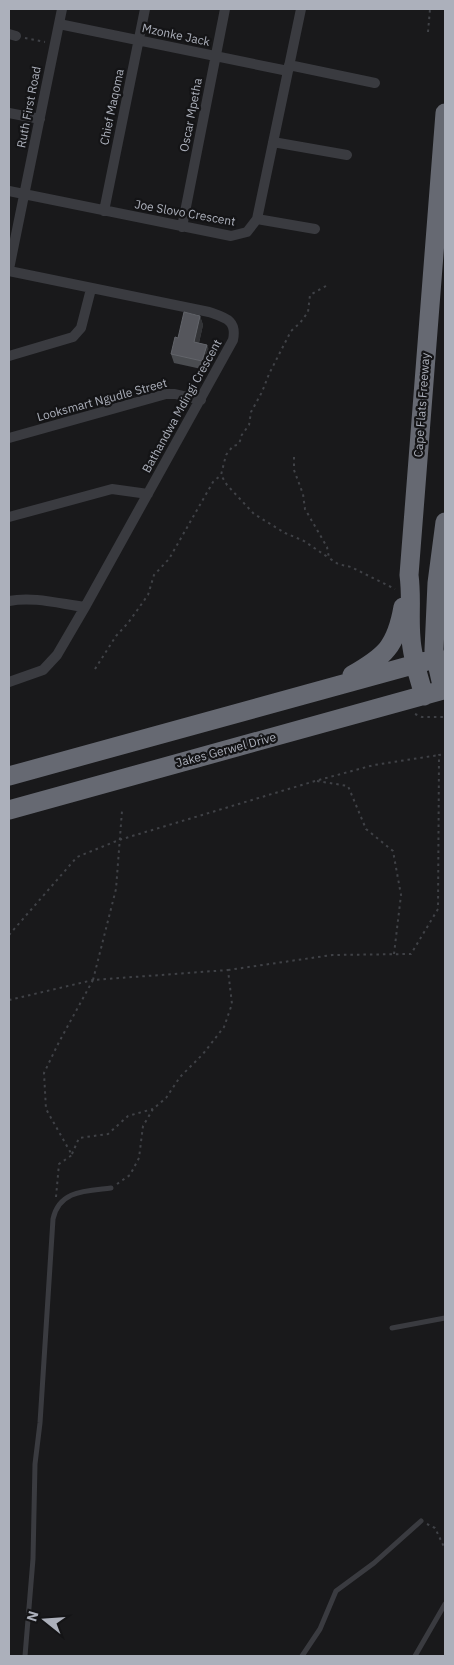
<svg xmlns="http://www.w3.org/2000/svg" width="454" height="1665" font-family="'IBM Plex Sans',sans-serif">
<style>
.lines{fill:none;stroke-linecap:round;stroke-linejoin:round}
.path{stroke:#404247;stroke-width:2;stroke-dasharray:2.5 4;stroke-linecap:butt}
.lane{stroke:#3a3b40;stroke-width:5}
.street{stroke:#3a3b40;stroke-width:10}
.highway{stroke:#666972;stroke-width:19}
.wall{fill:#4a4c50}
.shaded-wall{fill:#323336}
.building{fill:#55565c;stroke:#62646a}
.labels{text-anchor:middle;stroke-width:4.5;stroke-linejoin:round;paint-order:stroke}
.street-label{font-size:12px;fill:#acb0bb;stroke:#141416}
</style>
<rect width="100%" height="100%" fill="#19191b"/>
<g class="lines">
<path class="path" d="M 428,32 L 430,9
M 25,38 L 45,42
M 326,286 L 310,295 L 308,312 L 300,323 L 291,331 L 269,374 L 262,392 L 251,412 L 249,425 L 241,436 L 240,441 L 237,445 L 233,446 L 226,455 L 221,475 L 227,485 L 254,514 L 285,533 L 304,541 L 329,558
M 294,457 L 294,470 L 303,494 L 305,509 L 327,547 L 329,558 L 338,564 L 351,567 L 395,589
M 95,669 L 116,636 L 128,623 L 148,595 L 154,575 L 169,559 L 213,482 L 221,475
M 415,714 L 422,717 L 445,717
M 317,781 L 348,786 L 366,829 L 393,851 L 401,895 L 394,954
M 9,935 L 77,857 L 119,840 L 315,781 L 374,765 L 439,755
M 228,970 L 332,955 L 411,954 L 438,909 L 439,755 L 445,754
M 9,1000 L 93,980
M 72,1154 L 79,1138 L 108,1134 L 128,1116 L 153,1109
M 117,1184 L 130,1175 L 139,1158 L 143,1126 L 153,1109 L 166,1098 L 180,1077 L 203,1054 L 224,1027 L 232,1004 L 228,970 L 93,980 L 116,889 L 122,811
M 56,1197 L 59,1164 L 72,1155 L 46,1109 L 44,1073 L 59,1042 L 93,980
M 427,1524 L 435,1528 L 445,1549"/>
<path class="lane" d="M 392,1328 L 445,1318
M 25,1656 L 33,1559 L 35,1464 L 40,1423 L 53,1219 C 59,1190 86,1191 111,1188
M 302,1656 L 320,1629 L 336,1591 L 374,1563 L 421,1521
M 415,1656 L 445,1604"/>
<path class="street" d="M 59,24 L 288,71
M 9,34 L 16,36
M 289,65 L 375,83
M 9,113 L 40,119
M 273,142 L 347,155
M 9,191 L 231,236 L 247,232 L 257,219 L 301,9
M 104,211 L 145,9
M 257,219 L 315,229
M 182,227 L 225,9
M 9,269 L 62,9
M 9,271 L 209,312 C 226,318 237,320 233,340 L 85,607 L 57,655 L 43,670 L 9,682
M 9,356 L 73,337 L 81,328 L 91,289
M 9,438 L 166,394 L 175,394 L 201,400
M 9,517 L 112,489 L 148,494
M 9,601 C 33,596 61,604 85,607"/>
<path class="highway" d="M 352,675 C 385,656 396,647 403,607
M 424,696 C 419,677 412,658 411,638 C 409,616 412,597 409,575 L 445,113
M 9,776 L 427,661
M 9,810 L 443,690 L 434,650 L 437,583 L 445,522"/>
</g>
<path class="wall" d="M 200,316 L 203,325 L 199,343 L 207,345 L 210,354 L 206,370 L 174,363 L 171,354 L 178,338 Z"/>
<path class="shaded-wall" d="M 200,316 L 203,325 L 197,351 L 194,342 Z
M 207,345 L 210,354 L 206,370 L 202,361 Z"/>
<path class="building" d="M 184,312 L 200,316 L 194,342 L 207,345 L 202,361 L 171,354 L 175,337 L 178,338 Z"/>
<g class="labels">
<g class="street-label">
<text transform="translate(176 35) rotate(12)" y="4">Mzonke Jack</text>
<text transform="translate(29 107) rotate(-79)" y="4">Ruth First Road</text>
<text transform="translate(112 107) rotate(-78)" y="4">Chief Maqoma</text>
<text transform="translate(191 115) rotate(-79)" y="4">Oscar Mpetha</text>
<text transform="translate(185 213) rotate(10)" y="4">Joe Slovo Crescent</text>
<text transform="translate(102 400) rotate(-15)" y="4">Looksmart Ngudle Street</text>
<text transform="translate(422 405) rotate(-86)" y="4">Cape Flats Freeway</text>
<text transform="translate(182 406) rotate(-61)" y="4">Bathandwa Mdingi Crescent</text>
<text transform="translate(226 750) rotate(-15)" y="4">Jakes Gerwel Drive</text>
</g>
</g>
<rect width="454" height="1665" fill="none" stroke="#acb0bb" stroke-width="20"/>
<g transform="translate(45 1620) rotate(287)" stroke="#141416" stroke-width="4" paint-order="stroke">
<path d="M0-4L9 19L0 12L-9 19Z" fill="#acb0bb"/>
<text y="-8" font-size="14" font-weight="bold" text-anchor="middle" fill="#acb0bb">N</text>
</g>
</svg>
